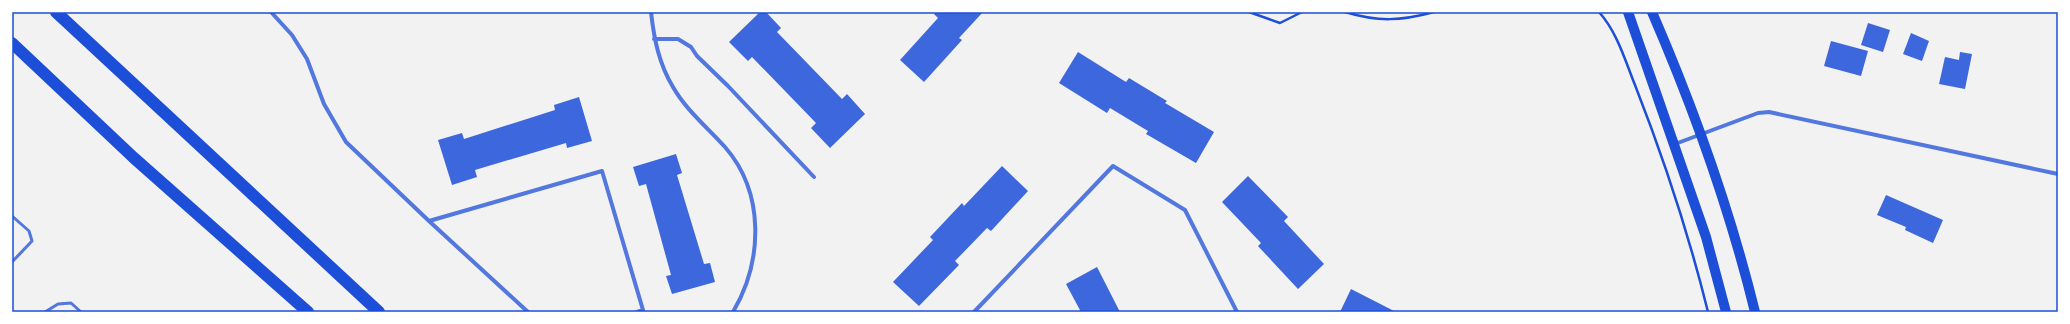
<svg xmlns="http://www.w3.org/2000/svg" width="2070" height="324" font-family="Mulish,sans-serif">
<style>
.building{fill:#3d67dc}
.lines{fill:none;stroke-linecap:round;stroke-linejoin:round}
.path{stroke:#1d4ed8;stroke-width:2.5}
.service{stroke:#5277de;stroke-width:3}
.minor{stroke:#5277de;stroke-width:4}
.primary{stroke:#1d4ed8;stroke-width:10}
.motorway{stroke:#1d4ed8;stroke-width:12}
.neatline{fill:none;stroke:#1d4ed8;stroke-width:1.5}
</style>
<rect width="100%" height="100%" fill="#f2f2f2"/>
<path class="building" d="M 760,12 L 766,12 L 781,28 L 777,32 L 842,99 L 847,94 L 865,114 L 830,148 L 811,128 L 816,123 L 752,57 L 748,61 L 729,42 Z
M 936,12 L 983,12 L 959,38 L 962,40 L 924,82 L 900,60 L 938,18 L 934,14 Z
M 1868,23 L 1890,30 L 1883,52 L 1861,45 Z
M 1911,33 L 1929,41 L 1922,61 L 1903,54 Z
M 1831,41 L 1868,51 L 1861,76 L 1824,66 Z
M 1078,52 L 1126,82 L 1129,78 L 1167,101 L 1165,103 L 1214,132 L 1196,163 L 1146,134 L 1148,131 L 1110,108 L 1107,113 L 1059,83 Z
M 1960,52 L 1972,54 L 1965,89 L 1939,84 L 1945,57 L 1959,60 Z
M 579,97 L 592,141 L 567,148 L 566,143 L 475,170 L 477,177 L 452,185 L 438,140 L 462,133 L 464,139 L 555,110 L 554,105 Z
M 676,154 L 682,173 L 677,175 L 704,264 L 710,263 L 715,282 L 672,294 L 666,276 L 671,275 L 646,184 L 639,186 L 633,167 Z
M 1002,166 L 1028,191 L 991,231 L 987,228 L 955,261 L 959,265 L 919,306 L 893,282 L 933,240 L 930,237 L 962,203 L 964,206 Z
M 1248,176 L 1288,217 L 1284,221 L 1324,264 L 1298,289 L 1258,246 L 1261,243 L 1222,202 Z
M 1886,195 L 1943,220 L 1933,243 L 1905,230 L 1906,227 L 1877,215 Z
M 1097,267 L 1120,312 L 1081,312 L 1066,284 Z
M 1351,289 L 1396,312 L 1340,312 Z"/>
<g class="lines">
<path class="path" d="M 1249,12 L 1280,23 L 1302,12
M 1345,12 C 1378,22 1401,21 1434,12
M 1599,12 C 1617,32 1625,60 1635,85 C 1664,159 1689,235 1708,312"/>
<path class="service" d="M 12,216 L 29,231 L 32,241 L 12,262
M 45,312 L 58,304 L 71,303 L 81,312"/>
<path class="minor" d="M 271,12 L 292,35 L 307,59 L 324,104 L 346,142 L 429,221 L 528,312
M 651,12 C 654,39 659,64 673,87 C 686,110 707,127 725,147 C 765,193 763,261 733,312
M 654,39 L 678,39 L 691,47 L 697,56 L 728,86 L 814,177
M 1675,144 L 1758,113 L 1769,112 L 2058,174
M 429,221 L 602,171 L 643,310 L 637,312
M 974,312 L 1113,166 L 1185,210 L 1237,312"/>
<path class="primary" d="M 1628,12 L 1706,237 L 1726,312
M 1652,12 C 1694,109 1730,210 1755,312"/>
<path class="motorway" d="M 56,12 L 379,312
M 12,43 L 134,158 L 308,312"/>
</g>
<rect width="2070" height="324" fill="none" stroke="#ffffff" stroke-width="26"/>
<rect x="13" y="13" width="2044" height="298" class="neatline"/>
</svg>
